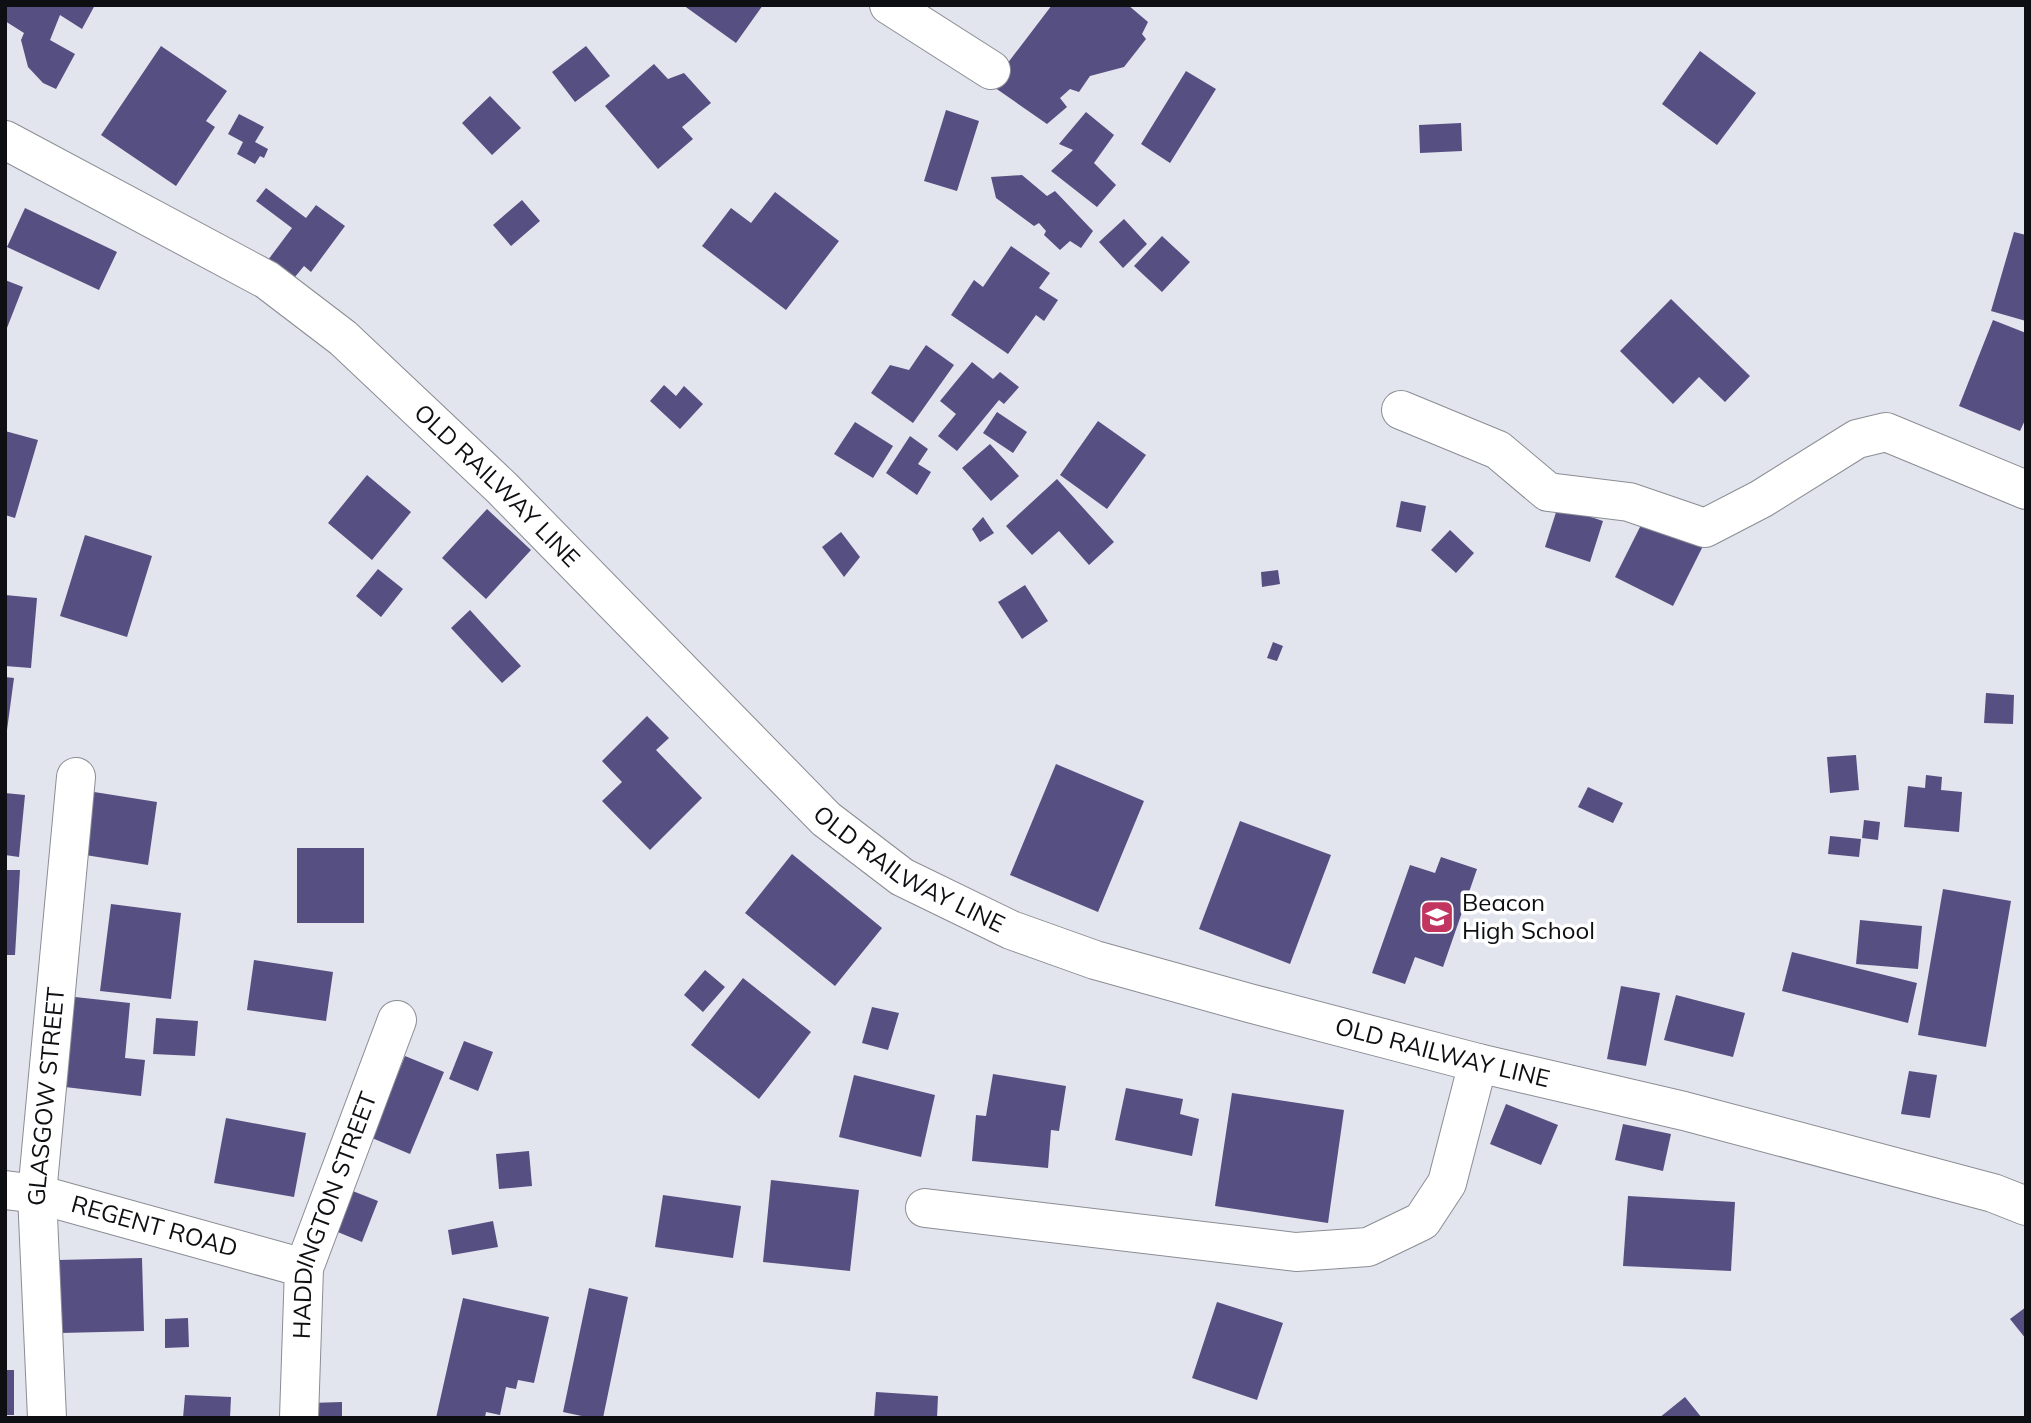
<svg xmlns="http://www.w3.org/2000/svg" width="2031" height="1423" font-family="Mulish,sans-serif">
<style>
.building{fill:#564f82}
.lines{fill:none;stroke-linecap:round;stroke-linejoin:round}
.minor-casing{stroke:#8a8d94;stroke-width:40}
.minor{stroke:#fff;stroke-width:38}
.labels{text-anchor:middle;stroke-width:7;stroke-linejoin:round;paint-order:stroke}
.street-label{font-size:24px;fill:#0e0f12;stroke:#fff}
.poi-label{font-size:24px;fill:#0e0f12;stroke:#fff;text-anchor:start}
</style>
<rect width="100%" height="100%" fill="#e2e5ed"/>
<path class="building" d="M 5,5 L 95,5 L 82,29 L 60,15 L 50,40 L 75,54 L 56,89 L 43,83 L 28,67 L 21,40 L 24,33 L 5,21 Z
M 683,5 L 763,5 L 736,43 Z
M 1052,5 L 1128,5 L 1148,22 L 1142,34 L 1146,39 L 1124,67 L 1090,76 L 1079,92 L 1070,89 L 1060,98 L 1067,107 L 1047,124 L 991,85 Z
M 161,46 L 227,91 L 206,121 L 215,127 L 176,186 L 101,135 Z
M 586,46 L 610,76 L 575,102 L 552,72 Z
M 1700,51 L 1756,93 L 1717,145 L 1662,104 Z
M 654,64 L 668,79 L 684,73 L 711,103 L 682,127 L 693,139 L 658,169 L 605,106 Z
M 1186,71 L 1216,89 L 1170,163 L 1141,144 Z
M 490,96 L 521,128 L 492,155 L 462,123 Z
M 946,110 L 979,121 L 957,191 L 924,181 Z
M 1086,112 L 1114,135 L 1094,163 L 1116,185 L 1097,207 L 1051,171 L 1073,150 L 1059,144 Z
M 239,114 L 264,127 L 255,142 L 268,149 L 264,158 L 260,156 L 255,164 L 237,154 L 243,142 L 228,134 Z
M 1461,123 L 1462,151 L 1420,153 L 1419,125 Z
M 1022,175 L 1047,196 L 1055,191 L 1093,231 L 1081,248 L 1070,241 L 1060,250 L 1044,235 L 1046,231 L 1039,223 L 1034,226 L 996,198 L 991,177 Z
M 266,188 L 306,218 L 316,205 L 345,226 L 311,272 L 304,266 L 290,283 L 265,264 L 292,228 L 256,201 Z
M 775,192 L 839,241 L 786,310 L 702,246 L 731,208 L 751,223 Z
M 522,200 L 540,221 L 511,246 L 493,225 Z
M 25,208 L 117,252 L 99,290 L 7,247 Z
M 1124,219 L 1147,244 L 1123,268 L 1099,242 Z
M 2014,232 L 2026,235 L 2026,321 L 1991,311 Z
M 1162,236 L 1190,262 L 1162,292 L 1134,266 Z
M 1011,246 L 1050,273 L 1039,288 L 1058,300 L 1044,321 L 1036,315 L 1008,354 L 951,315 L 974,280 L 983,287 Z
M 5,280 L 23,287 L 5,333 Z
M 1671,299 L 1750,376 L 1725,402 L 1699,377 L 1673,404 L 1620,351 Z
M 1993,320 L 2026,333 L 2026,418 L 2020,431 L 1959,406 Z
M 926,345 L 954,365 L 913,423 L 871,393 L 890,365 L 909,370 Z
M 972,362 L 993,379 L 1000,372 L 1019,387 L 1004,404 L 999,400 L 957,451 L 938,436 L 956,414 L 940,401 Z
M 664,385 L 676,396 L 684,386 L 703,404 L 680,429 L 650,401 Z
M 997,412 L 1027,432 L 1013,453 L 983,433 Z
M 1098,421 L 1146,455 L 1107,509 L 1060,475 Z
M 855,422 L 893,446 L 873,478 L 834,454 Z
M 5,431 L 38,440 L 15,518 L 5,515 Z
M 910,436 L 928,449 L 918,464 L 931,472 L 917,495 L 886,473 Z
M 990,444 L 1019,476 L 991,501 L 962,468 Z
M 367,475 L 411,512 L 372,560 L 328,523 Z
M 1057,479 L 1114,542 L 1089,565 L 1059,531 L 1032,555 L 1006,526 Z
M 1401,501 L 1426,506 L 1421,532 L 1396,527 Z
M 1558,506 L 1603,521 L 1590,562 L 1545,547 Z
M 487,509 L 531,550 L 486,599 L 442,558 Z
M 1648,511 L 1706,540 L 1673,606 L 1615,577 Z
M 983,517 L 994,533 L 980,542 L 972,529 Z
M 1450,530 L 1474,553 L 1456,573 L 1431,550 Z
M 841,532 L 860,557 L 844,577 L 822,547 Z
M 85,535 L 152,556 L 127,637 L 60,616 Z
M 378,569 L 403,589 L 381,617 L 356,596 Z
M 1278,570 L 1280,584 L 1262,587 L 1261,572 Z
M 1025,585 L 1048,621 L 1022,639 L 998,602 Z
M 5,595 L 37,598 L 31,668 L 5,666 Z
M 470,610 L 521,666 L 502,683 L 451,628 Z
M 1273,642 L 1283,646 L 1277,661 L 1267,658 Z
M 5,677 L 14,678 L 7,730 L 5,729 Z
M 1986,693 L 2014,695 L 2013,724 L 1984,723 Z
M 647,716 L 669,738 L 656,750 L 702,798 L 650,850 L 602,801 L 622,782 L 602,761 Z
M 1856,755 L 1859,790 L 1830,793 L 1827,757 Z
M 1056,764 L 1144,801 L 1098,912 L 1010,875 Z
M 1926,775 L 1942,777 L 1941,790 L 1962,792 L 1959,832 L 1904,827 L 1908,786 L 1925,788 Z
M 1588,787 L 1623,803 L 1613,823 L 1578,807 Z
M 88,791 L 157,802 L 148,865 L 79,854 Z
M 5,793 L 25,795 L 19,857 L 5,855 Z
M 1864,820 L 1880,822 L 1878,840 L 1862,838 Z
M 1240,821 L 1331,855 L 1290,964 L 1199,929 Z
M 1830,836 L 1861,839 L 1859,857 L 1828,854 Z
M 297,848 L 364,848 L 364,923 L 297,923 Z
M 792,854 L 882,928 L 835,986 L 745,913 Z
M 1441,857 L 1477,869 L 1443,967 L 1415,957 L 1405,984 L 1372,973 L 1410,865 L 1435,873 Z
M 5,870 L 20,870 L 15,955 L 5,955 Z
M 1943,889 L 2011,901 L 1986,1047 L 1918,1035 Z
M 111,904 L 181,913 L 171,999 L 100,991 Z
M 1860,920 L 1922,926 L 1918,969 L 1856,964 Z
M 1792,952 L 1917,983 L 1908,1023 L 1782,991 Z
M 254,960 L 333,972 L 326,1021 L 247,1010 Z
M 705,970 L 725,987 L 703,1012 L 684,995 Z
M 743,978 L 811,1032 L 759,1099 L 691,1045 Z
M 1621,986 L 1660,993 L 1646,1066 L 1607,1059 Z
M 1676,995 L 1745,1013 L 1733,1057 L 1664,1040 Z
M 75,997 L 130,1003 L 125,1058 L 145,1060 L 141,1096 L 65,1087 Z
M 872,1007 L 899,1013 L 888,1050 L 862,1043 Z
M 156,1018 L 198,1021 L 195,1056 L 153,1054 Z
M 464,1041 L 493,1052 L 478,1091 L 449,1079 Z
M 405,1056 L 444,1072 L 410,1154 L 372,1138 Z
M 1909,1071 L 1937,1075 L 1930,1118 L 1901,1114 Z
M 993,1074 L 1066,1086 L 1059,1131 L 1051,1130 L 1048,1168 L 972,1161 L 976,1115 L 986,1116 Z
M 854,1075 L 935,1095 L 921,1157 L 839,1137 Z
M 1126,1088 L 1183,1099 L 1180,1114 L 1199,1119 L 1192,1156 L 1115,1140 Z
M 1232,1093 L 1344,1110 L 1328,1223 L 1215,1206 Z
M 1506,1104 L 1558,1125 L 1541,1165 L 1490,1144 Z
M 226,1118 L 306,1133 L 294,1197 L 214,1183 Z
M 1623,1124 L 1671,1134 L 1663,1171 L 1615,1160 Z
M 529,1151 L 532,1186 L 499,1189 L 496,1154 Z
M 771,1180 L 859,1190 L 850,1271 L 763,1262 Z
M 345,1188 L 378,1201 L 362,1242 L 328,1228 Z
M 663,1195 L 741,1206 L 733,1258 L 655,1247 Z
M 1628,1196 L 1735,1202 L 1731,1271 L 1623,1266 Z
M 493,1221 L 498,1247 L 452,1255 L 448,1230 Z
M 142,1258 L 144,1331 L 60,1333 L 58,1260 Z
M 589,1288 L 628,1297 L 603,1418 L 591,1418 L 563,1412 Z
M 463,1298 L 549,1317 L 534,1383 L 518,1380 L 516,1389 L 506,1387 L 500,1415 L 486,1412 L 485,1418 L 436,1418 Z
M 1217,1302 L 1283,1323 L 1257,1400 L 1192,1378 Z
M 2026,1307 L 2026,1339 L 2010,1319 Z
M 188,1318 L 189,1347 L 165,1348 L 165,1319 Z
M 5,1370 L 14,1370 L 14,1415 L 5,1415 Z
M 876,1392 L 938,1396 L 937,1418 L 874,1418 Z
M 185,1395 L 231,1397 L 230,1418 L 183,1418 Z
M 1685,1397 L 1702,1418 L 1659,1418 Z
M 342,1402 L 342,1418 L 311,1418 L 310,1403 Z"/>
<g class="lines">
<g class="minor-casing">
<g id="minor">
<path d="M 889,5 L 991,70"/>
<path id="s1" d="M 5,140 L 267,280 L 343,338 L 502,488 L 826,819 L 902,877 L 1011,930 L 1095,960 L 1249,1003 L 1478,1063 L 1684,1111 L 1993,1193 L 2026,1206"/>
<path d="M 1401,410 L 1498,450 L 1548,492 L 1629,502 L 1705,528 L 1761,499 L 1857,439 L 1886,432 L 2026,490"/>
<path id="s2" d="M 5,1190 L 37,1194 L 304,1268"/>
<path d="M 925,1208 L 1296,1252 L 1368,1247 L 1422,1221 L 1447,1183 L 1478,1063"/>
<path id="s3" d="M 47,1418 L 37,1194 L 76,777"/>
<path id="s4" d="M 299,1418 L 304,1268 L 397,1020"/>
</g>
</g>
<use href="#minor" class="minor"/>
</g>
<defs>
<g id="school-square" transform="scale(1.75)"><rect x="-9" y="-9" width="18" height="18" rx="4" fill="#c33561" stroke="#fff"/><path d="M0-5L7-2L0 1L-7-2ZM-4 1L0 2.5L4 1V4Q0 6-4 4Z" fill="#fff"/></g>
</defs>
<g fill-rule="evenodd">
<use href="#school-square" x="1437" y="917"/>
</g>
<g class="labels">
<g class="street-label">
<text dy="8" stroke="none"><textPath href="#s1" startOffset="606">OLD RAILWAY LINE</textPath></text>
<text dy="8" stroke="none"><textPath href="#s1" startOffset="1172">OLD RAILWAY LINE</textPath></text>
<text dy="8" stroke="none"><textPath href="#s1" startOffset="1740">OLD RAILWAY LINE</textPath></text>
<text dy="8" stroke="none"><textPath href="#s3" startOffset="322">GLASGOW STREET</textPath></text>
<text dy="8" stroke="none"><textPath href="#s4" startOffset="208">HADDINGTON STREET</textPath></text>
<text dy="8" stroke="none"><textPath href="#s2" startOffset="154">REGENT ROAD</textPath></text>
</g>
<g class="poi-label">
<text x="1462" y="911">Beacon<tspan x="1462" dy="28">High School</tspan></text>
</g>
</g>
<rect width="2031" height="1423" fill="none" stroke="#0e0f12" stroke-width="14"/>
</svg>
